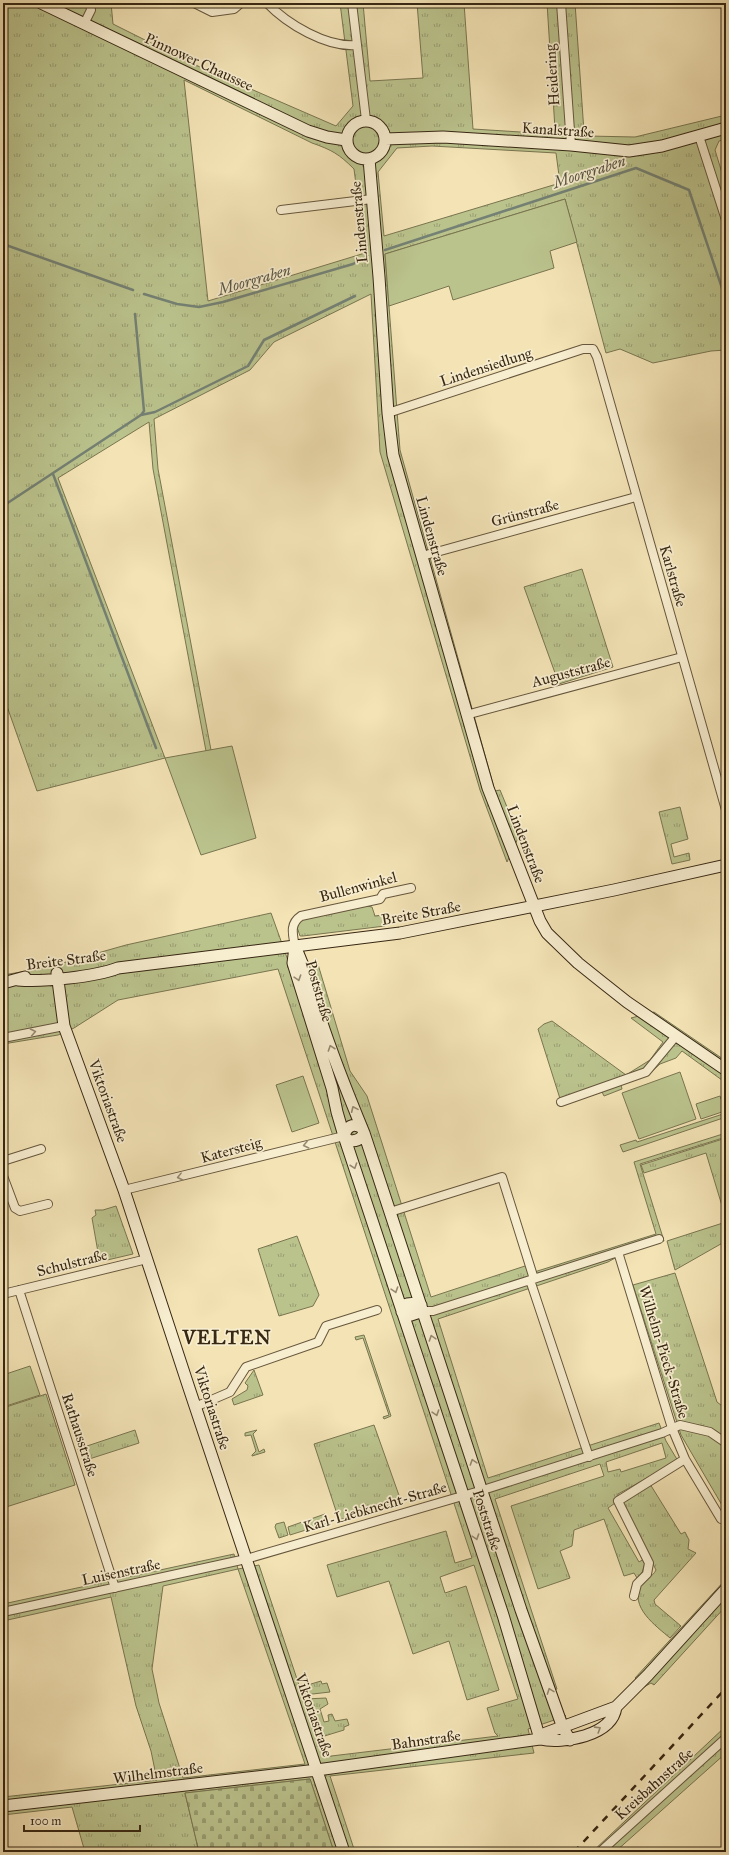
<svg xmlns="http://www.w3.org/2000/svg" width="729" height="1855" font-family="'IM FELL Great Primer',serif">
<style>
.grass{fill:url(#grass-tufts);stroke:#797550;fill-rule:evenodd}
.cemetery{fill:url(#cemetery-stones);stroke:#797550}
.garden{fill:#bbc38d;stroke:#797550}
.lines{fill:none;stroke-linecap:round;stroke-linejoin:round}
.stream{stroke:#748174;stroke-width:2.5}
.street-casing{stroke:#66563c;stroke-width:10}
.secondary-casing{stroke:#372713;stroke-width:13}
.street{stroke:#f7edcf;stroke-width:8}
.secondary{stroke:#f7edcf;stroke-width:11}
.rail{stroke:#372713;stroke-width:2.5;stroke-dasharray:7 7;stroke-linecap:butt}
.oneway{stroke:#978a71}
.labels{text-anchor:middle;stroke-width:3.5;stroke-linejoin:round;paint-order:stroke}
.street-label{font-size:15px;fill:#372713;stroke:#f7edcf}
.water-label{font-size:16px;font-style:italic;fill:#565443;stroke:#f7edcf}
.district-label{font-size:19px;font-weight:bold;letter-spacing:1px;fill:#372713;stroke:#f7edcf}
</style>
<defs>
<pattern id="grass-tufts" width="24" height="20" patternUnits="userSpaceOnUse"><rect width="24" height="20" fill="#bbc38d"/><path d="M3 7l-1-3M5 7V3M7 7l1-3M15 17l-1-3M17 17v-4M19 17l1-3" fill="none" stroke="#999e72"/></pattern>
<pattern id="cemetery-stones" width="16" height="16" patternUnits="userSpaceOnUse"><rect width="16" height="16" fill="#bbc38d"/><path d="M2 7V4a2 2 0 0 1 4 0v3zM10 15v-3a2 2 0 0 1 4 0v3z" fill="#999e72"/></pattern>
</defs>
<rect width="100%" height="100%" fill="#f3e3b5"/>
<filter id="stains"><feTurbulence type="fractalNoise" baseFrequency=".005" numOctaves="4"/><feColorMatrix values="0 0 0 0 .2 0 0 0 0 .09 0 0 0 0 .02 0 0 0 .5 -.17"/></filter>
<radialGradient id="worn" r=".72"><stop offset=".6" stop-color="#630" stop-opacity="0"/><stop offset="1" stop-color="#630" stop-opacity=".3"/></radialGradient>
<path class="grass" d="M 3,3 L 72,3 L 81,8 L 84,3 L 111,3 L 113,24 L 191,63 L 336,126 L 353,106 L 340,3 L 363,3 L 370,81 L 423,78 L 417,3 L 464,3 L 473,129 L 552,134 L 555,129 L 547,3 L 575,3 L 584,132 L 588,136 L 635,137 L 726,115 L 726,139 L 719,141 L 715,150 L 726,186 L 726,350 L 711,351 L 653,363 L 620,349 L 606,353 L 565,199 L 385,254 L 400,450 L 495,791 L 500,790 L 519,836 L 507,862 L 480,790 L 380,452 L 371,294 L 274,342 L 250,370 L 154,419 L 158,469 L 211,750 L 206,751 L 153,469 L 149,422 L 58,478 L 165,758 L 37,791 L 3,695 ZM 184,80 L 312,143 C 332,150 339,154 354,169 L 365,253 L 208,301 ZM 432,146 L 556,153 L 560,183 L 384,236 L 378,172 L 397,148 Z
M 582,569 L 613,667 L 559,684 L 524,587 Z
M 680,807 L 688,839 L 671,844 L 674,857 L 689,853 L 690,860 L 672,864 L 659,812 Z
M 367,906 L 372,907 L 375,916 L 382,915 L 385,926 L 303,936 L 300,936 L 297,927 L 298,922 L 303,918 Z
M 271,913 L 290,966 L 287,967 L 317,961 L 350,1071 L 367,1096 L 431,1297 L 528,1265 L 531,1273 L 656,1234 L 634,1162 L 726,1133 L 726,1137 L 640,1164 L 664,1241 L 624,1253 L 608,1262 L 438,1319 L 488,1478 L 659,1423 L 666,1441 L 678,1461 L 618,1494 L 618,1501 L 608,1508 L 639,1562 L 644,1559 L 645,1563 L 641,1576 L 637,1578 L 634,1573 L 624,1576 L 604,1519 L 574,1530 L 572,1546 L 560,1551 L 570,1578 L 538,1589 L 511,1506 L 604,1476 L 600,1464 L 495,1499 L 557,1689 L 554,1690 L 562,1712 L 566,1716 L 528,1729 L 534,1753 L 330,1776 L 355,1852 L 334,1852 L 310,1779 L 185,1793 L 199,1852 L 85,1852 L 72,1807 L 3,1815 L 3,1797 L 157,1780 L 151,1751 L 136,1706 L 111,1597 L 3,1621 L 3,1604 L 234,1554 L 238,1569 L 259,1565 L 323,1757 L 498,1736 L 495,1733 L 487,1708 L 518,1699 L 474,1565 L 440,1577 L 445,1593 L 466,1586 L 499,1690 L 467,1700 L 449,1641 L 413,1654 L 389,1581 L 337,1597 L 327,1565 L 446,1531 L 455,1563 L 472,1558 L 278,969 L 118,1000 L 74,1028 L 58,1035 L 3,1044 L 3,975 L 45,968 L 126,945 ZM 662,1443 L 666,1458 L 621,1472 L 620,1469 L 608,1472 L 606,1462 ZM 238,1569 L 305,1764 L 183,1778 L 159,1703 L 152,1669 L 163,1586 Z
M 654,1012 L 726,1061 L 726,1083 L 682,1051 L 676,1058 L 660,1064 L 649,1074 L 621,1085 L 622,1089 L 604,1096 L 602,1092 L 562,1105 L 538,1029 L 544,1024 L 552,1021 L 626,1075 L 650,1060 L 663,1042 L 631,1018 Z
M 726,1138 L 726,1219 L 706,1153 L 644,1173 L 641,1165 Z
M 116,1206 L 133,1254 L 103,1261 L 102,1257 L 99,1258 L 92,1218 L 96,1215 L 95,1210 L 103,1210 Z
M 726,1222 L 726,1241 L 675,1270 L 667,1241 Z
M 297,1236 L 319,1295 L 313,1306 L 279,1316 L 258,1249 Z
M 675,1273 L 717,1402 L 726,1409 L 726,1512 L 681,1435 L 633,1285 Z
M 364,1335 L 391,1416 L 384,1419 L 383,1417 L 389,1415 L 363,1338 L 356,1340 L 355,1337 Z
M 254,1370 L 263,1395 L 234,1405 L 232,1399 L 247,1390 L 248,1386 L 245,1383 Z
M 46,1394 L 75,1485 L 3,1508 L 3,1408 Z
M 374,1425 L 401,1501 L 339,1520 L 314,1444 Z
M 135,1430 L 139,1443 L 83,1461 L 78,1449 Z
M 257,1430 L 253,1434 L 259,1452 L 264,1449 L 265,1452 L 252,1456 L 252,1455 L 256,1451 L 251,1435 L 245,1436 L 245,1433 Z
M 650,1484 L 681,1534 L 685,1532 L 689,1540 L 688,1549 L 696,1553 L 654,1600 L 655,1604 L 681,1626 L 670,1638 C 656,1626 629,1607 641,1585 C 644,1579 653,1577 656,1570 L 622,1500 Z
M 325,1514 L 328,1523 L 290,1535 L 288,1527 Z
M 284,1522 L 288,1535 L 279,1538 L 275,1527 L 276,1524 Z
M 726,1579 L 726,1606 L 654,1685 L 651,1683 L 644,1687 L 635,1678 Z
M 321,1681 L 322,1684 L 327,1683 L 330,1692 L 304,1695 L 301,1687 Z
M 326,1698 L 328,1704 L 320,1709 L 324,1722 L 329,1721 L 328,1715 L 332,1714 L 335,1721 L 347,1719 L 349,1725 L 344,1727 L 344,1730 L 318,1738 L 305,1699 Z
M 726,1726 L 726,1753 L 615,1852 L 592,1852 Z"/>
<path class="cemetery" d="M 310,1779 L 334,1852 L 199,1852 L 185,1793 Z"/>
<path class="garden" d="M 565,199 L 577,242 L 550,251 L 554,268 L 453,300 L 449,286 L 389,306 L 385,254 Z
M 232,746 L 256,838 L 201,855 L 165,758 Z
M 680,1072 L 696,1119 L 639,1139 L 622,1093 Z
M 303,1076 L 319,1123 L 292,1132 L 276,1085 Z
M 720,1096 L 725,1111 L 701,1119 L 696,1104 Z
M 726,1113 L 726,1117 L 623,1152 L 620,1145 L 636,1140 L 637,1142 Z
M 30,1366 L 40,1395 L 3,1407 L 3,1375 Z"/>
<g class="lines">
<path class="stream" d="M 3,244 L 133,290
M 385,250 L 636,168 L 689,190 L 726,300
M 144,294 L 177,304 L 199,307 L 223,302 L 353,264 L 368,256
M 141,415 L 155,412 L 248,366 L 264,340 L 355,296
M 53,474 L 156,748
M 3,506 L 141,415 L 144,411 L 135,314"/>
<g class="street-casing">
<path id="street" d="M 194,3 L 212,12 L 234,9 L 241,3
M 267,3 C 287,24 327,48 357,45
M 352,3 L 366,120
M 561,3 L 571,145
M 84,24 L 91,10 L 90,3
M 699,136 L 726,220
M 281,210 L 372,199
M 388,413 L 583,349 L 593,349 L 597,357 L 726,810
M 422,556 L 636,497
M 466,715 L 682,657
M 295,947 C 293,935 289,924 301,916 L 380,899 L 383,894 L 411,888
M 3,1038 L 64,1026
M 561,1102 L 646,1072 L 676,1036
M 3,1161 L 41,1149
M 3,1176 L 15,1208 L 20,1211 L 48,1204
M 124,1190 L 344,1136
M 390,1212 L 502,1177 L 534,1279
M 618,1252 L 672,1428 L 685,1459 L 721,1519
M 530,1280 L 589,1457
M 19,1290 L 115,1588
M 3,1294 L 147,1259
M 423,1311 L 433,1311 L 659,1239
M 195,1407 L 230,1392 L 246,1367 L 318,1342 L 326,1326 L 377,1310
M 634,1596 L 637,1584 L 647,1574 L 649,1563 L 618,1501 L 685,1459
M 3,1612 L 246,1559 L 483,1490 L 662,1433 L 680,1425 L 710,1432 L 726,1443
M 600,1852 L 726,1738"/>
</g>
<g class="secondary-casing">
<path id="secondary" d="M 41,3 L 308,131 L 327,137 L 346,140
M347 140a19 19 0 1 1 38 0a19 19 0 1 1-38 0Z
M 385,139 L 443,137 L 571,145 L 629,151 L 662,146 L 726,128
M 369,159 L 379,277 L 388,413 L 393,455 L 488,788 L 540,921 L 547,933 L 578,963 L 603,983 L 627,1002 L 726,1070
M 295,947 C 306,968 310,989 318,1011 C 331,1052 347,1092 364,1133 L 521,1610 L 563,1728 L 570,1740
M 295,947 L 293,963 L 332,1088 L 337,1112 L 344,1136 L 503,1615 L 540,1739
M 57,973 L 64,1026 L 124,1190 L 189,1388 L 344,1852
M 18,980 C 44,982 94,977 118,968 L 400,933 L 614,890 L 726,865
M 3,983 L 25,977
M 362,1128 C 353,1122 346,1127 344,1136 L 348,1140 C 355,1142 361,1140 364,1133
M 421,1305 L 417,1303 L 407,1304 L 402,1312 L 411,1315 L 423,1311
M 540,1739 L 546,1733 L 616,1707 L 648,1675 L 726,1589
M 3,1806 L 317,1770 L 540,1739 C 563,1744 612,1736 616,1707"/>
</g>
<use href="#street" class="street"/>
<use href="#secondary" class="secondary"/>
<path class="rail" d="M 574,1852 L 726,1688"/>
</g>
<defs><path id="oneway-chevron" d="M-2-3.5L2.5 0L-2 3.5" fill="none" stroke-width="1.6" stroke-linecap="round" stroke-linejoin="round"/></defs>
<g class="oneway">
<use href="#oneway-chevron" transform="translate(298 978) rotate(72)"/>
<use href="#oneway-chevron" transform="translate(33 1032) rotate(-11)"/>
<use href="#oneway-chevron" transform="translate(331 1048) rotate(-109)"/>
<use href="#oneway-chevron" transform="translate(354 1109) rotate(-114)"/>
<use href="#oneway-chevron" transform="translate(306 1145) rotate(167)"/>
<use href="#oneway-chevron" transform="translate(354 1166) rotate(71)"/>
<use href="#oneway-chevron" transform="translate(180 1177) rotate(166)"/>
<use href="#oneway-chevron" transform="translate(395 1290) rotate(72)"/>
<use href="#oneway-chevron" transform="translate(432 1338) rotate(-108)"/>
<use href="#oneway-chevron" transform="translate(436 1413) rotate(72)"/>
<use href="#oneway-chevron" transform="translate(473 1462) rotate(-108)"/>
<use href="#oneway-chevron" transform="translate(476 1537) rotate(72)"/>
<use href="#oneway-chevron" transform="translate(550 1691) rotate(-110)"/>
<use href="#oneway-chevron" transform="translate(598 1729) rotate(-32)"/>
</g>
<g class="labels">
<g class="street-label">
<text transform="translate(199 62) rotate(25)" y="5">Pinnower Chaussee</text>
<text transform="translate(552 75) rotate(-94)" y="5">Heidering</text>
<text transform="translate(558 130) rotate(4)" y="5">Kanalstraße</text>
<text transform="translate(359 222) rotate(-95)" y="5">Lindenstraße</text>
<text transform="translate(486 367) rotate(-18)" y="5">Lindensiedlung</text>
<text transform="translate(525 513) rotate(-15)" y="5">Grünstraße</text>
<text transform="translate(432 536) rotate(74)" y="5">Lindenstraße</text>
<text transform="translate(673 576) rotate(74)" y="5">Karlstraße</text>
<text transform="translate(571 672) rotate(-15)" y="5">Auguststraße</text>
<text transform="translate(526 844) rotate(69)" y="5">Lindenstraße</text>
<text transform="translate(358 887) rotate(-15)" y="5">Bullenwinkel</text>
<text transform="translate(421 913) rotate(-10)" y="5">Breite Straße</text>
<text transform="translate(66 960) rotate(-7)" y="5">Breite Straße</text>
<text transform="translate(319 991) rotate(74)" y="5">Poststraße</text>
<text transform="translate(108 1101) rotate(70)" y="5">Viktoriastraße</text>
<text transform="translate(231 1150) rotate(-15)" y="5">Katersteig</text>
<text transform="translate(72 1263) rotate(-14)" y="5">Schulstraße</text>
<text transform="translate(664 1352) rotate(73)" y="5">Wilhelm-Pieck-Straße</text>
<text transform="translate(212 1408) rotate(72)" y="5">Viktoriastraße</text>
<text transform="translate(80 1435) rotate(72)" y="5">Rathausstraße</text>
<text transform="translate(375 1507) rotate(-16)" y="5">Karl-Liebknecht-Straße</text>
<text transform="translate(487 1520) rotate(72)" y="5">Poststraße</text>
<text transform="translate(121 1572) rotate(-12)" y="5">Luisenstraße</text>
<text transform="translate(314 1715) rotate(71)" y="5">Viktoriastraße</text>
<text transform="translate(426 1740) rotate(-8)" y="5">Bahnstraße</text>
<text transform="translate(158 1773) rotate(-7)" y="5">Wilhelmstraße</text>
<text transform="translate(654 1784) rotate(-42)" y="5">Kreisbahnstraße</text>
</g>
<g class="water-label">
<text transform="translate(589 171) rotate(-18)" y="6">Moorgraben</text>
<text transform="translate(254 279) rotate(-16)" y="6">Moorgraben</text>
</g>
<g class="district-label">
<text x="227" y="1344">VELTEN</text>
</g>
</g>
<rect width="729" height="1855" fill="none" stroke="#f3e3b5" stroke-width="16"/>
<rect x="4" y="4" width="721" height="1847" fill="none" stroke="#372713" stroke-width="2"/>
<rect x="8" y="8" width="713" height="1839" fill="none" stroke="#372713"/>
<path d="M24 1825v6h116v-6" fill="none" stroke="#372713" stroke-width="2"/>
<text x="30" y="1825" font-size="12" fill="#372713" stroke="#f7edcf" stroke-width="3" paint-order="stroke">100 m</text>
<rect width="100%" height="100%" filter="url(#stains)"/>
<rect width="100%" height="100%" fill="url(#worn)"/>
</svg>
